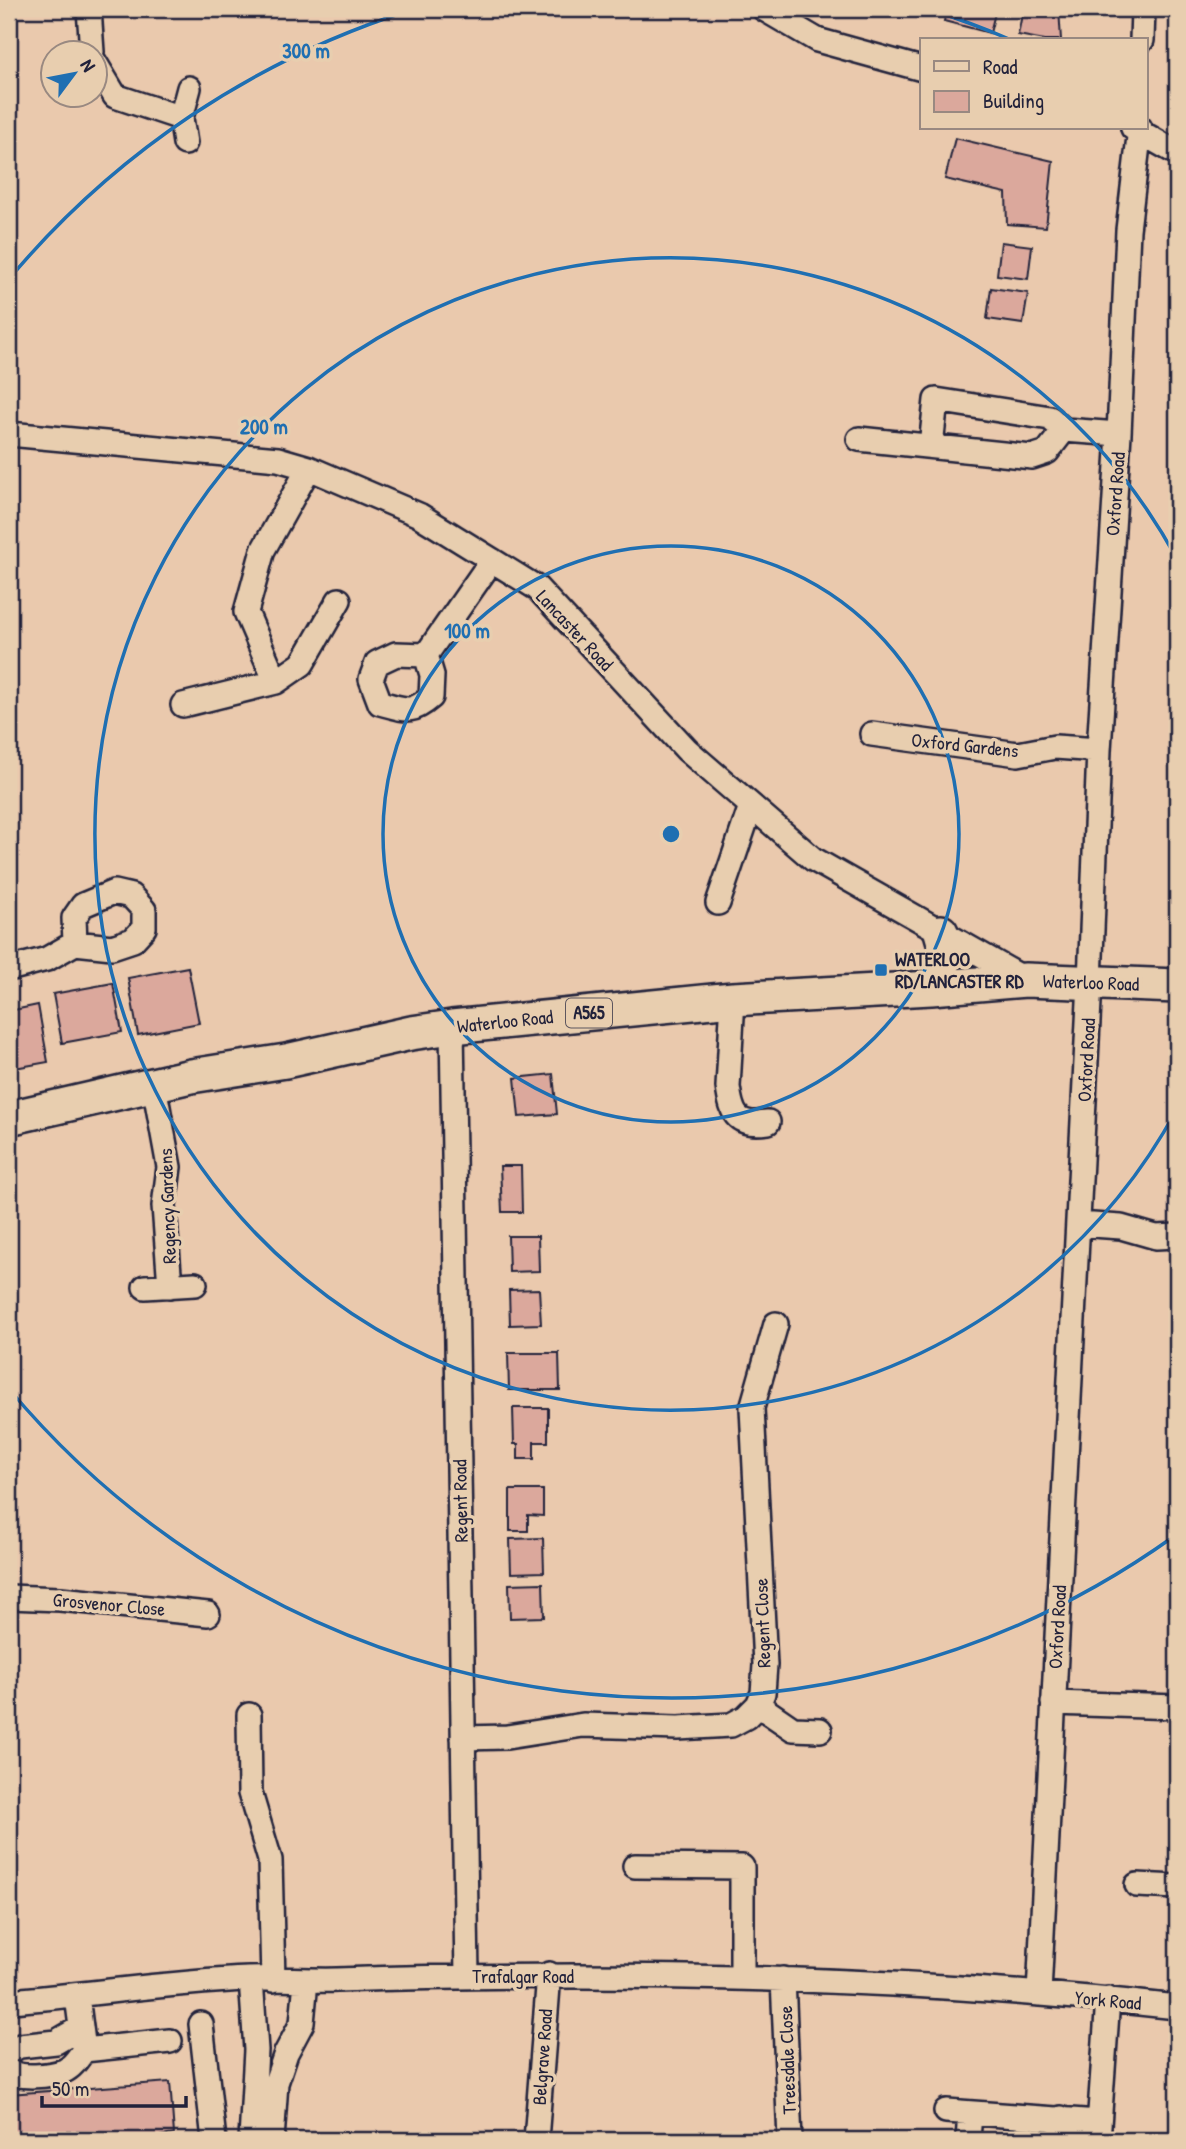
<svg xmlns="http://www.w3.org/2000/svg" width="1186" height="2149" font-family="'Patrick Hand',sans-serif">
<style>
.building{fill:#dba89c;stroke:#22223b;stroke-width:2}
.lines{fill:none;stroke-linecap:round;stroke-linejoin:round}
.minor-casing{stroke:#22223b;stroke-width:28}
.highway-casing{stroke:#22223b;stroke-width:38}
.minor{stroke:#e8ceaf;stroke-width:23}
.highway{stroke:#e8ceaf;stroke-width:33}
.ring{fill:none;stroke:#1f6fb2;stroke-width:3.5}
.poi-dot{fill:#1f6fb2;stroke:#e8ceaf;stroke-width:2.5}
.labels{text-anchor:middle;stroke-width:7;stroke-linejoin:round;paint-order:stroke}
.shield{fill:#e8ceaf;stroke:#5d565e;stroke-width:2}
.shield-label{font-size:18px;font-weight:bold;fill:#22223b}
.street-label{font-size:19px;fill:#22223b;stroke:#e8ceaf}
.poi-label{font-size:19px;font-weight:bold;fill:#22223b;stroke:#e8ceaf;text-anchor:start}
.centre{fill:#1f6fb2;stroke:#e8ceaf;stroke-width:3.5}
.ring-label{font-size:21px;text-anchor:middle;font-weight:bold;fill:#1f6fb2;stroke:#e8ceaf;stroke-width:7;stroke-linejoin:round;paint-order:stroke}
</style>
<rect width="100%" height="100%" fill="#eac9ad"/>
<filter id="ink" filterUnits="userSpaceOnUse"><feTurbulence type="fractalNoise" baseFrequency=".0143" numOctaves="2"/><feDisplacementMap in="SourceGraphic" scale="14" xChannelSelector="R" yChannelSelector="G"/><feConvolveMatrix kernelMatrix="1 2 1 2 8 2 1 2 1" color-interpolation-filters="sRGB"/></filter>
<g filter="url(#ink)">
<path class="building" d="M 947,9 L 996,9 L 990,33 L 944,21 Z
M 1023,9 L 1059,9 L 1061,40 L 1045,40 L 1018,35 Z
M 955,138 L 1053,161 L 1046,227 L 1007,224 L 1006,193 L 945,179 Z
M 1001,242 L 1032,246 L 1028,279 L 997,275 Z
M 991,288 L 1028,293 L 1023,324 L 987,319 Z
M 188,967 L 199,1023 L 138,1035 L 128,978 Z
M 113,983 L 122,1032 L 62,1043 L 53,994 Z
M 38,1005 L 48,1062 L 9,1069 L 9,1011 Z
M 553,1074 L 557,1114 L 519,1117 L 515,1078 Z
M 500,1166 L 521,1166 L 522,1212 L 502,1212 Z
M 508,1236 L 538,1236 L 539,1271 L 509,1272 Z
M 539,1289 L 541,1324 L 510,1325 L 509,1290 Z
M 508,1353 L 559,1353 L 560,1390 L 509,1390 Z
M 513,1408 L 548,1408 L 548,1442 L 534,1442 L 534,1459 L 518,1459 L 518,1444 L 514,1444 Z
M 510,1490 L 543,1490 L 543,1516 L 528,1515 L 528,1531 L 510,1531 Z
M 543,1538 L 544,1572 L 511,1573 L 510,1539 Z
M 543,1583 L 544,1617 L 510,1618 L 509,1584 Z
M 170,2082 L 174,2134 L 161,2136 L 161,2140 L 9,2140 L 9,2094 Z"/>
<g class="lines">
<g class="minor-casing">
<path id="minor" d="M 89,9 L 92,52
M 764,9 L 817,40 L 922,69
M 1142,40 L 1143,9
M 94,61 L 115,96 L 181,118
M 1133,128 L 1177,153
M 185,143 L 181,118 L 189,88
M 9,434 L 278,459 L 309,468 L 419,515 L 537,588 L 687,750 L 813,859 L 1026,980
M 859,439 L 1032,457 L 1047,452 L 1064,430 L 1119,434
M 931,446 L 936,400 L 1050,418 L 1064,430
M 396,654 L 426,655 L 432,675 L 431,697 C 410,715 405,709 380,703 L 371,679 L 377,663 Z
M 426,655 L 492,560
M 276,682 L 246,612 L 263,550 L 309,468
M 183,705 L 276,682 L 302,664 L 339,600
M 872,734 L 1018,754 L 1055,747 L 1099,750
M 718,903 L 751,806
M 9,969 L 47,959 L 75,943 L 112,947 L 133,940 L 144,928 L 144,910 L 131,896 L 114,892 L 83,905 L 74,918 L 75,943
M 733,999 L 728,1087 C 732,1117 738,1126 768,1122
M 452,1027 L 467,1976
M 154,1085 L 169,1167 L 164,1206 L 170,1286
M 1078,1224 L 1121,1227 L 1156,1237 L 1177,1236
M 145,1287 L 195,1284
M 9,1597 L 60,1599 L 208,1614
M 1053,1703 L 1177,1707
M 758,1705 L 793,1729 L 820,1730
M 249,1715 L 250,1793 L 270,1860 L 273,1980
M 463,1738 L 507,1737 L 583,1725 L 678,1728 L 731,1725 L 746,1717 L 758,1705 L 763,1693 L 765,1665 L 752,1408 L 776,1324
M 635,1866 L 742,1867 L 742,1978
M 1137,1885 L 1177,1887
M 783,1979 L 790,2140
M 1039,1994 L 1090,982 L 1099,750 L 1119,434 L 1128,230 L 1140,128
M 77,1996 L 84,2050 L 170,2041
M 9,2001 C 89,1995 169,1982 249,1979 C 278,1978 308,1981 337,1980 C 617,1971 899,1976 1177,2007
M 201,2024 L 214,2140
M 9,2051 L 20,2046 L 56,2042 L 80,2028
M 9,2071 C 20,2079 50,2076 64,2071 C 73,2067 78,2058 84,2050
M 946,2111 L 1099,2122
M 251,2140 L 256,2050 L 251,1979
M 272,2140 L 276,2083 L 286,2053 L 302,2023 L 306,1981
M 536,2140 L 549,1974
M 968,2140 L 970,2113
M 1060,2140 L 1061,2118
M 1098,2140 L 1108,1999"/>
</g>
<g class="highway-casing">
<path id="highway" d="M 931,988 C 944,969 949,954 941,932
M 9,1118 L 191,1076 L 286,1061 L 411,1033 L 452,1027 L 733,999 L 931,988 L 1026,980 L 1177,986"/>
</g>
<use href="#minor" class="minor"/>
<use href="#highway" class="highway"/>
</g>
</g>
<g class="ring">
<circle cx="671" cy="834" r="288"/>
<path d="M1177 1109A576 576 0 1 1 1177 559"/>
<path d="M1173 1537A864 864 0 0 1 9 1389M9 279A864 864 0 0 1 411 10M931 10A864 864 0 0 1 1009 39"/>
</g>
<rect class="poi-dot" x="874" y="963" width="14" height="14" rx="3.5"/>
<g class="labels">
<rect class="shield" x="566" y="998.5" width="46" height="29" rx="5"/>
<g class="shield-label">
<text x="589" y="1019">A565</text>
</g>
<g class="street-label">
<text transform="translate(1115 494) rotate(-86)" y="7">Oxford Road</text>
<text transform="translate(575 630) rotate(47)" y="7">Lancaster Road</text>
<text transform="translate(965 745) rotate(6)" y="7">Oxford Gardens</text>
<text transform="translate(1091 982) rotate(2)" y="7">Waterloo Road</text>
<text transform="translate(505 1021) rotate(-6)" y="7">Waterloo Road</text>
<text transform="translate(1086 1060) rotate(-87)" y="7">Oxford Road</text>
<text transform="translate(167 1206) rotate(-92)" y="7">Regency Gardens</text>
<text transform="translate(460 1501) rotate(-91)" y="7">Regent Road</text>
<text transform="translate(109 1604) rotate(5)" y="7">Grosvenor Close</text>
<text transform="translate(762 1623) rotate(-92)" y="7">Regent Close</text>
<text transform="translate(1057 1627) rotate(-87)" y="7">Oxford Road</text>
<text x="523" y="1983">Trafalgar Road</text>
<text transform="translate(1108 2000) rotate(5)" y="7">York Road</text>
<text transform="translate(542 2057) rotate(-86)" y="7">Belgrave Road</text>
<text transform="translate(787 2060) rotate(-92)" y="7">Treesdale Close</text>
</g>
<g class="poi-label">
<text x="895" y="966">WATERLOO<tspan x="895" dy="22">RD/LANCASTER RD</tspan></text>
</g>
</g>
<circle cx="671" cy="834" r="10" class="centre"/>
<g class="ring-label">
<text x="306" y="58">300 m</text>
<text x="264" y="434">200 m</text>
<text x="467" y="638">100 m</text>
</g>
<rect width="1186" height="2149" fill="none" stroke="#e8ceaf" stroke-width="35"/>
<rect x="18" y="18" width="1151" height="2114" fill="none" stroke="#22223b" stroke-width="2.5" filter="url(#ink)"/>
<rect x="920" y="38" width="228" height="91" fill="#e8ceaf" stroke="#998981" stroke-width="2"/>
<rect x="934" y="61" width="35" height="10" fill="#e8ceaf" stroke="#998981" stroke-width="2"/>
<text x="983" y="74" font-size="21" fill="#22223b">Road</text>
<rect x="934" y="91" width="35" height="21" fill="#dba89c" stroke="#998981" stroke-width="2"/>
<text x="983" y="108" font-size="21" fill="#22223b">Building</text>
<g transform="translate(74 74) rotate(58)"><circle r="33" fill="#e8ceaf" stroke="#998981" stroke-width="2"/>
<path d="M0-5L12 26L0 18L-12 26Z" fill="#1f6fb2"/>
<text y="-10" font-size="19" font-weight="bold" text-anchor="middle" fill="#22223b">N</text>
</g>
<path d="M42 2096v10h144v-10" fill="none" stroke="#22223b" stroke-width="3.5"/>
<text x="52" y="2096" font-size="21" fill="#22223b" stroke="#e8ceaf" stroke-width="5" paint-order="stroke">50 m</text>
</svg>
